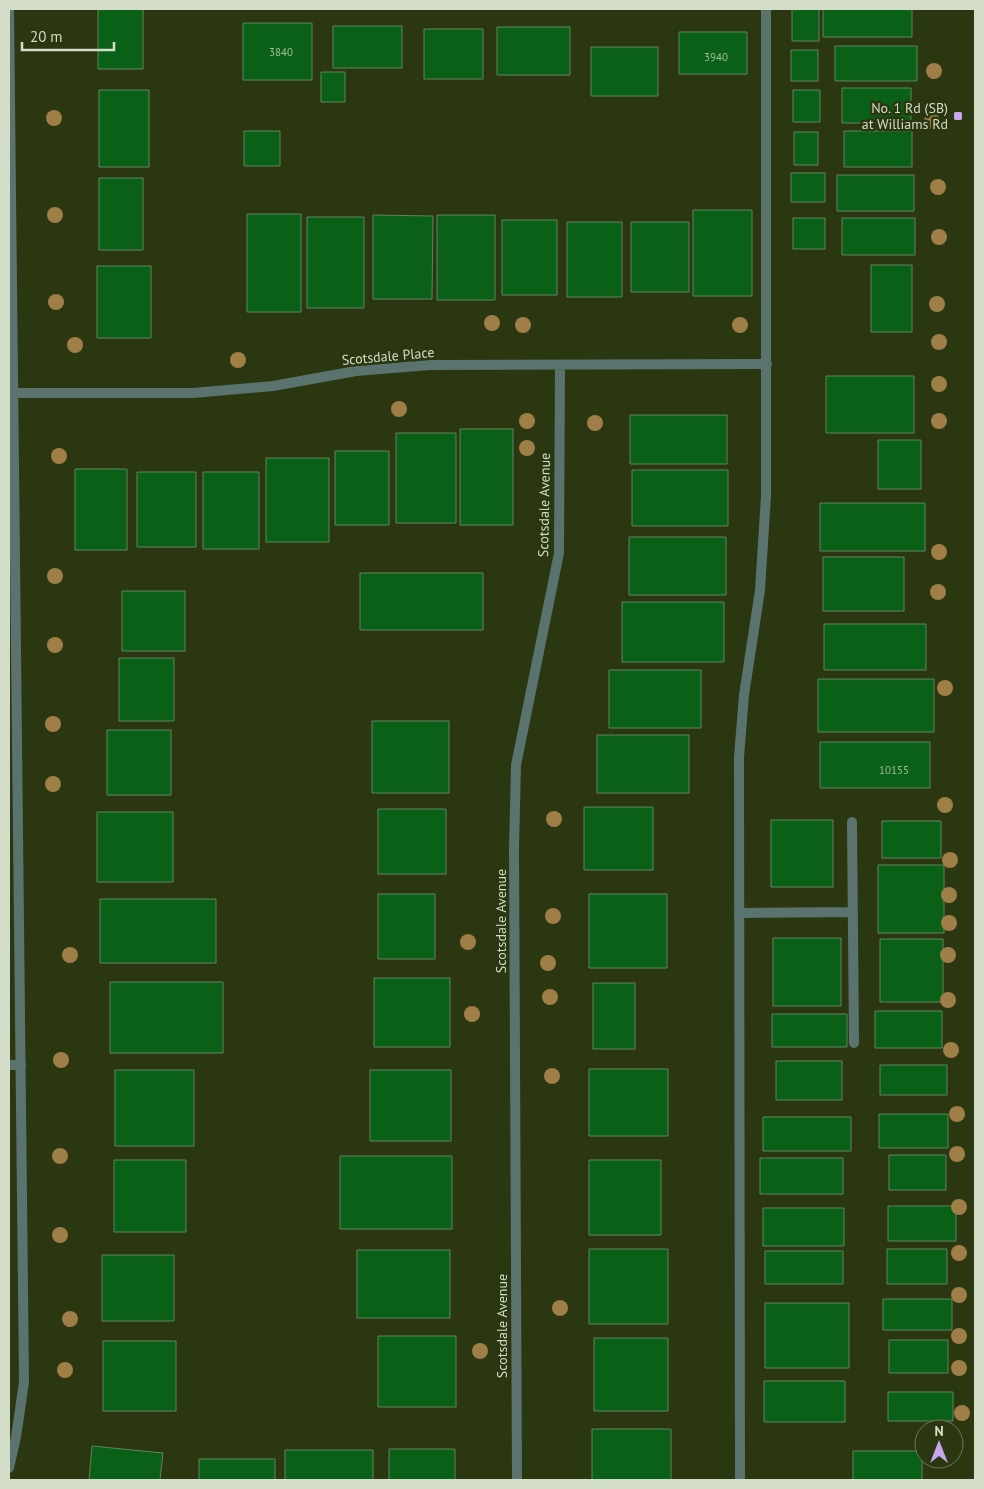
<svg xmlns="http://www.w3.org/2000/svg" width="984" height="1489" font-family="'PT Sans',sans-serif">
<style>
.building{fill:#096016;stroke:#628362}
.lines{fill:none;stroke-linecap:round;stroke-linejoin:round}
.lane{stroke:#5b736f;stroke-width:10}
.street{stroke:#5b736f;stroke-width:10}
.tree{fill:#9f7e48}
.poi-dot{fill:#c7a6f0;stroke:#2b3710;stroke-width:2}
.labels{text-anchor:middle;stroke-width:5;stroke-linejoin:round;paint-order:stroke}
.number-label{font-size:11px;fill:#a1be9b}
.poi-label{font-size:14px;fill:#d4ddc7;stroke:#2b3710;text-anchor:end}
.street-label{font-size:14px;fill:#d4ddc7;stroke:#2b3710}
</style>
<rect width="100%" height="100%" fill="#2b3710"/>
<path class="building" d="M 98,9 L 143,9 L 143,69 L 98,69 Z
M 792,9 L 819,9 L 819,41 L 792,41 Z
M 823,9 L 912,9 L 912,37 L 823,37 Z
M 243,23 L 312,23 L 312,80 L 243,80 Z
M 333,26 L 402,26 L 402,68 L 333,68 Z
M 497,27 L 570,27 L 570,75 L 497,75 Z
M 424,29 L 483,29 L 483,79 L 424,79 Z
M 679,32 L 747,32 L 747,74 L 679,74 Z
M 835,46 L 917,46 L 917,81 L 835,81 Z
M 591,47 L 658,47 L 658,96 L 591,96 Z
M 791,50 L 818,50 L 818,81 L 791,81 Z
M 321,72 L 345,72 L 345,102 L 321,102 Z
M 842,88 L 911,88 L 911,123 L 842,123 Z
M 99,90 L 149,90 L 149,167 L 99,167 Z
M 793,90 L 820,90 L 820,122 L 793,122 Z
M 244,131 L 280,131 L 280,166 L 244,166 Z
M 844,131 L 912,131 L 912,167 L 844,167 Z
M 794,132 L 818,132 L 818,165 L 794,165 Z
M 791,173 L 825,173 L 825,202 L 791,202 Z
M 837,175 L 914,175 L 914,211 L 837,211 Z
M 99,178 L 143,178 L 143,250 L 99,250 Z
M 693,210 L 752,210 L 752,296 L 693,296 Z
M 247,214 L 301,214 L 301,312 L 247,312 Z
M 373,215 L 433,216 L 432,299 L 373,299 Z
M 437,215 L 495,215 L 495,300 L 437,300 Z
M 307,217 L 364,217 L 364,308 L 307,308 Z
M 793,218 L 825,218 L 825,249 L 793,249 Z
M 842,218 L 915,218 L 915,255 L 842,255 Z
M 502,220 L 557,220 L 557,295 L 502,295 Z
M 567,222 L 622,222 L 622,297 L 567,297 Z
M 631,222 L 689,222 L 689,292 L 631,292 Z
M 871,265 L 912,265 L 912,332 L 871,332 Z
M 97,266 L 151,266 L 151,338 L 97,338 Z
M 826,376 L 914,376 L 914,433 L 826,433 Z
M 630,415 L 727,415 L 727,464 L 630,464 Z
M 460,429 L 513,429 L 513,525 L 460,525 Z
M 396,433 L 456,433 L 456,523 L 396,523 Z
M 878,440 L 921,440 L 921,489 L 878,489 Z
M 335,451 L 389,451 L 389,525 L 335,525 Z
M 266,458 L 329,458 L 329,542 L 266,542 Z
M 75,469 L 127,469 L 127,550 L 75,550 Z
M 632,470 L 728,470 L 728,526 L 632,526 Z
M 137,472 L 196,472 L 196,547 L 137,547 Z
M 203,472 L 259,472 L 259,549 L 203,549 Z
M 820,503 L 925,503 L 925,551 L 820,551 Z
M 629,537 L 726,537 L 726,595 L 629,595 Z
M 823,557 L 904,557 L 904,611 L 823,611 Z
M 360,573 L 483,573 L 483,630 L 360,630 Z
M 122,591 L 185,591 L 185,651 L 122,651 Z
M 622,602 L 724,602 L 724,662 L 622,662 Z
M 824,624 L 926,624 L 926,670 L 824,670 Z
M 119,658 L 174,658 L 174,721 L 119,721 Z
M 609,670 L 701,670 L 701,728 L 609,728 Z
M 818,679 L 934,679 L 934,732 L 818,732 Z
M 372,721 L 449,721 L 449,793 L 372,793 Z
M 107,730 L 171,730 L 171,795 L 107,795 Z
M 597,735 L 689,735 L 689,793 L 597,793 Z
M 820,742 L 930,742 L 930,788 L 820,788 Z
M 584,807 L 653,807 L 653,870 L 584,870 Z
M 378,809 L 446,809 L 446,874 L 378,874 Z
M 97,812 L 173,812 L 173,882 L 97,882 Z
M 771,820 L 833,820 L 833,887 L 771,887 Z
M 882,821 L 941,821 L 941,858 L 882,858 Z
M 878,865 L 944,865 L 944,933 L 878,933 Z
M 378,894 L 435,894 L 435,959 L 378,959 Z
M 589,894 L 667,894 L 667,968 L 589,968 Z
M 100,899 L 216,899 L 216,963 L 100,963 Z
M 773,938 L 841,938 L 841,1006 L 773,1006 Z
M 880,939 L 943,939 L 943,1002 L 880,1002 Z
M 374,978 L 450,978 L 450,1047 L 374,1047 Z
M 110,982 L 223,982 L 223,1053 L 110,1053 Z
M 593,983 L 635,983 L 635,1049 L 593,1049 Z
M 875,1011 L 942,1011 L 942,1048 L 875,1048 Z
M 772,1014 L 847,1014 L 847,1047 L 772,1047 Z
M 776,1061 L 842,1061 L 842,1100 L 776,1100 Z
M 880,1065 L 947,1065 L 947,1095 L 880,1095 Z
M 589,1069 L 668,1069 L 668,1136 L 589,1136 Z
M 115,1070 L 194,1070 L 194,1146 L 115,1146 Z
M 370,1070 L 451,1070 L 451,1141 L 370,1141 Z
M 879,1114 L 948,1114 L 948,1148 L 879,1148 Z
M 763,1117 L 851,1117 L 851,1151 L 763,1151 Z
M 889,1155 L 946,1155 L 946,1190 L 889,1190 Z
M 340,1156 L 452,1156 L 452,1229 L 340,1229 Z
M 760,1158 L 843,1158 L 843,1194 L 760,1194 Z
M 114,1160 L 186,1160 L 186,1232 L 114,1232 Z
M 589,1160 L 661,1160 L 661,1235 L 589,1235 Z
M 888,1206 L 956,1206 L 956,1241 L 888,1241 Z
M 763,1208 L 844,1208 L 844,1246 L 763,1246 Z
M 589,1249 L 668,1249 L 668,1324 L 589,1324 Z
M 887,1249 L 947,1249 L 947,1284 L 887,1284 Z
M 357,1250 L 450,1250 L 450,1318 L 357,1318 Z
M 765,1251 L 843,1251 L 843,1284 L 765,1284 Z
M 102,1255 L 174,1255 L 174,1321 L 102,1321 Z
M 883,1299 L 952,1299 L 952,1330 L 883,1330 Z
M 765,1303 L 849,1303 L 849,1368 L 765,1368 Z
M 378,1336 L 456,1336 L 456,1407 L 378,1407 Z
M 594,1338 L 668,1338 L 668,1411 L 594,1411 Z
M 889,1340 L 948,1340 L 948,1373 L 889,1373 Z
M 103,1341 L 176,1341 L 176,1411 L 103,1411 Z
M 764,1381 L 845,1381 L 845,1422 L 764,1422 Z
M 888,1392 L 953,1392 L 953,1421 L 888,1421 Z
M 592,1429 L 671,1429 L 671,1480 L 592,1480 Z
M 92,1446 L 163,1453 L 160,1480 L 89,1480 Z
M 389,1449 L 455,1449 L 455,1480 L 389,1480 Z
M 285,1450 L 373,1450 L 373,1480 L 285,1480 Z
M 853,1451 L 922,1451 L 922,1480 L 853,1480 Z
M 199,1459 L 275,1459 L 275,1480 L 199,1480 Z"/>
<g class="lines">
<path class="lane" d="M 852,822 L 854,1043
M 739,913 L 853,912
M 9,1065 L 21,1065
M 740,1480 L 739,757 L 744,695 L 760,590 L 766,496 L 766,9"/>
<path class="street" d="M 14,393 L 193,393 L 273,386 L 356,371 L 430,365 L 767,364
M 9,1468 L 16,1437 L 24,1382 L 9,9
M 517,1480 L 514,848 L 516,765 L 559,553 L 560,366"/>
</g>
<g class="tree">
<circle cx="934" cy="71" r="8"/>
<circle cx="54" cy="118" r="8"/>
<circle cx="932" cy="121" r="8"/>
<circle cx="938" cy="187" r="8"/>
<circle cx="55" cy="215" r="8"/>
<circle cx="939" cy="237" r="8"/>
<circle cx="56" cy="302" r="8"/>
<circle cx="937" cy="304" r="8"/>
<circle cx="492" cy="323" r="8"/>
<circle cx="523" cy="325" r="8"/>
<circle cx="740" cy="325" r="8"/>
<circle cx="939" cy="342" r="8"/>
<circle cx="75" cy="345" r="8"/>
<circle cx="238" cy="360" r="8"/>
<circle cx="939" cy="384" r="8"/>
<circle cx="399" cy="409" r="8"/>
<circle cx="527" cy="421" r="8"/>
<circle cx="939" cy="421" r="8"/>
<circle cx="595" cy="423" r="8"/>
<circle cx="527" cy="448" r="8"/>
<circle cx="59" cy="456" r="8"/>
<circle cx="939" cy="552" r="8"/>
<circle cx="55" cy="576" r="8"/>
<circle cx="938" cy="592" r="8"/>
<circle cx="55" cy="645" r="8"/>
<circle cx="945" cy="688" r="8"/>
<circle cx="53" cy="724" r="8"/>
<circle cx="53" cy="784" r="8"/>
<circle cx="945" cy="805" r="8"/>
<circle cx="554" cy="819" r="8"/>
<circle cx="950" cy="860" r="8"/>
<circle cx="949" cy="895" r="8"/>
<circle cx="553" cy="916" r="8"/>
<circle cx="949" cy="923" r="8"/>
<circle cx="468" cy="942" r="8"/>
<circle cx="70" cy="955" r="8"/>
<circle cx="948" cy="955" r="8"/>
<circle cx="548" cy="963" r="8"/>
<circle cx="550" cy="997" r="8"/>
<circle cx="948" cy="1000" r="8"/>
<circle cx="472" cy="1014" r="8"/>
<circle cx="951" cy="1050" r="8"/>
<circle cx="61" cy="1060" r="8"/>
<circle cx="552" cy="1076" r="8"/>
<circle cx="957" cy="1114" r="8"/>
<circle cx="957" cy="1154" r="8"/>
<circle cx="60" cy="1156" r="8"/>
<circle cx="959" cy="1207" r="8"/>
<circle cx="60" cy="1235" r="8"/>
<circle cx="959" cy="1253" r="8"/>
<circle cx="959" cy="1295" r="8"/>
<circle cx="560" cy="1308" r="8"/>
<circle cx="70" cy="1319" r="8"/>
<circle cx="959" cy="1336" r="8"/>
<circle cx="480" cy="1351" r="8"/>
<circle cx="959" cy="1368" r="8"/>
<circle cx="65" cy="1370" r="8"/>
<circle cx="962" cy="1413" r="8"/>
</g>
<rect class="poi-dot" x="953" y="111" width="10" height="10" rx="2.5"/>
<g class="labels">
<g class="number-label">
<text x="281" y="56">3840</text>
<text x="716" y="61">3940</text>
<text x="894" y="774">10155</text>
</g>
<g class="poi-label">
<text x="948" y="113">No. 1 Rd (SB)<tspan x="948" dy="16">at Williams Rd</tspan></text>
</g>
<g class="street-label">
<text transform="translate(388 356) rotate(-5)" y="5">Scotsdale Place</text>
<text transform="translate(544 505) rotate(-89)" y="5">Scotsdale Avenue</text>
<text transform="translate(501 921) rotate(-90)" y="5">Scotsdale Avenue</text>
<text transform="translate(502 1326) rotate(-90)" y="5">Scotsdale Avenue</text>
</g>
</g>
<rect width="984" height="1489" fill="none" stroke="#d4ddc7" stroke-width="20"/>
<g transform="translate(939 1444)"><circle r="24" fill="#2b3710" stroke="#6f7959"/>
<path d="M0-4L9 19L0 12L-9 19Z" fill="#c7a6f0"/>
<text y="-8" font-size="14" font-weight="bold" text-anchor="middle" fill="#d4ddc7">N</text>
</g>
<path d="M22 42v8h92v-8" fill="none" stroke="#d4ddc7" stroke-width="2.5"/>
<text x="30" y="42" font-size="15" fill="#d4ddc7" stroke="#2b3710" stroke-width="4" paint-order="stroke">20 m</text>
</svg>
